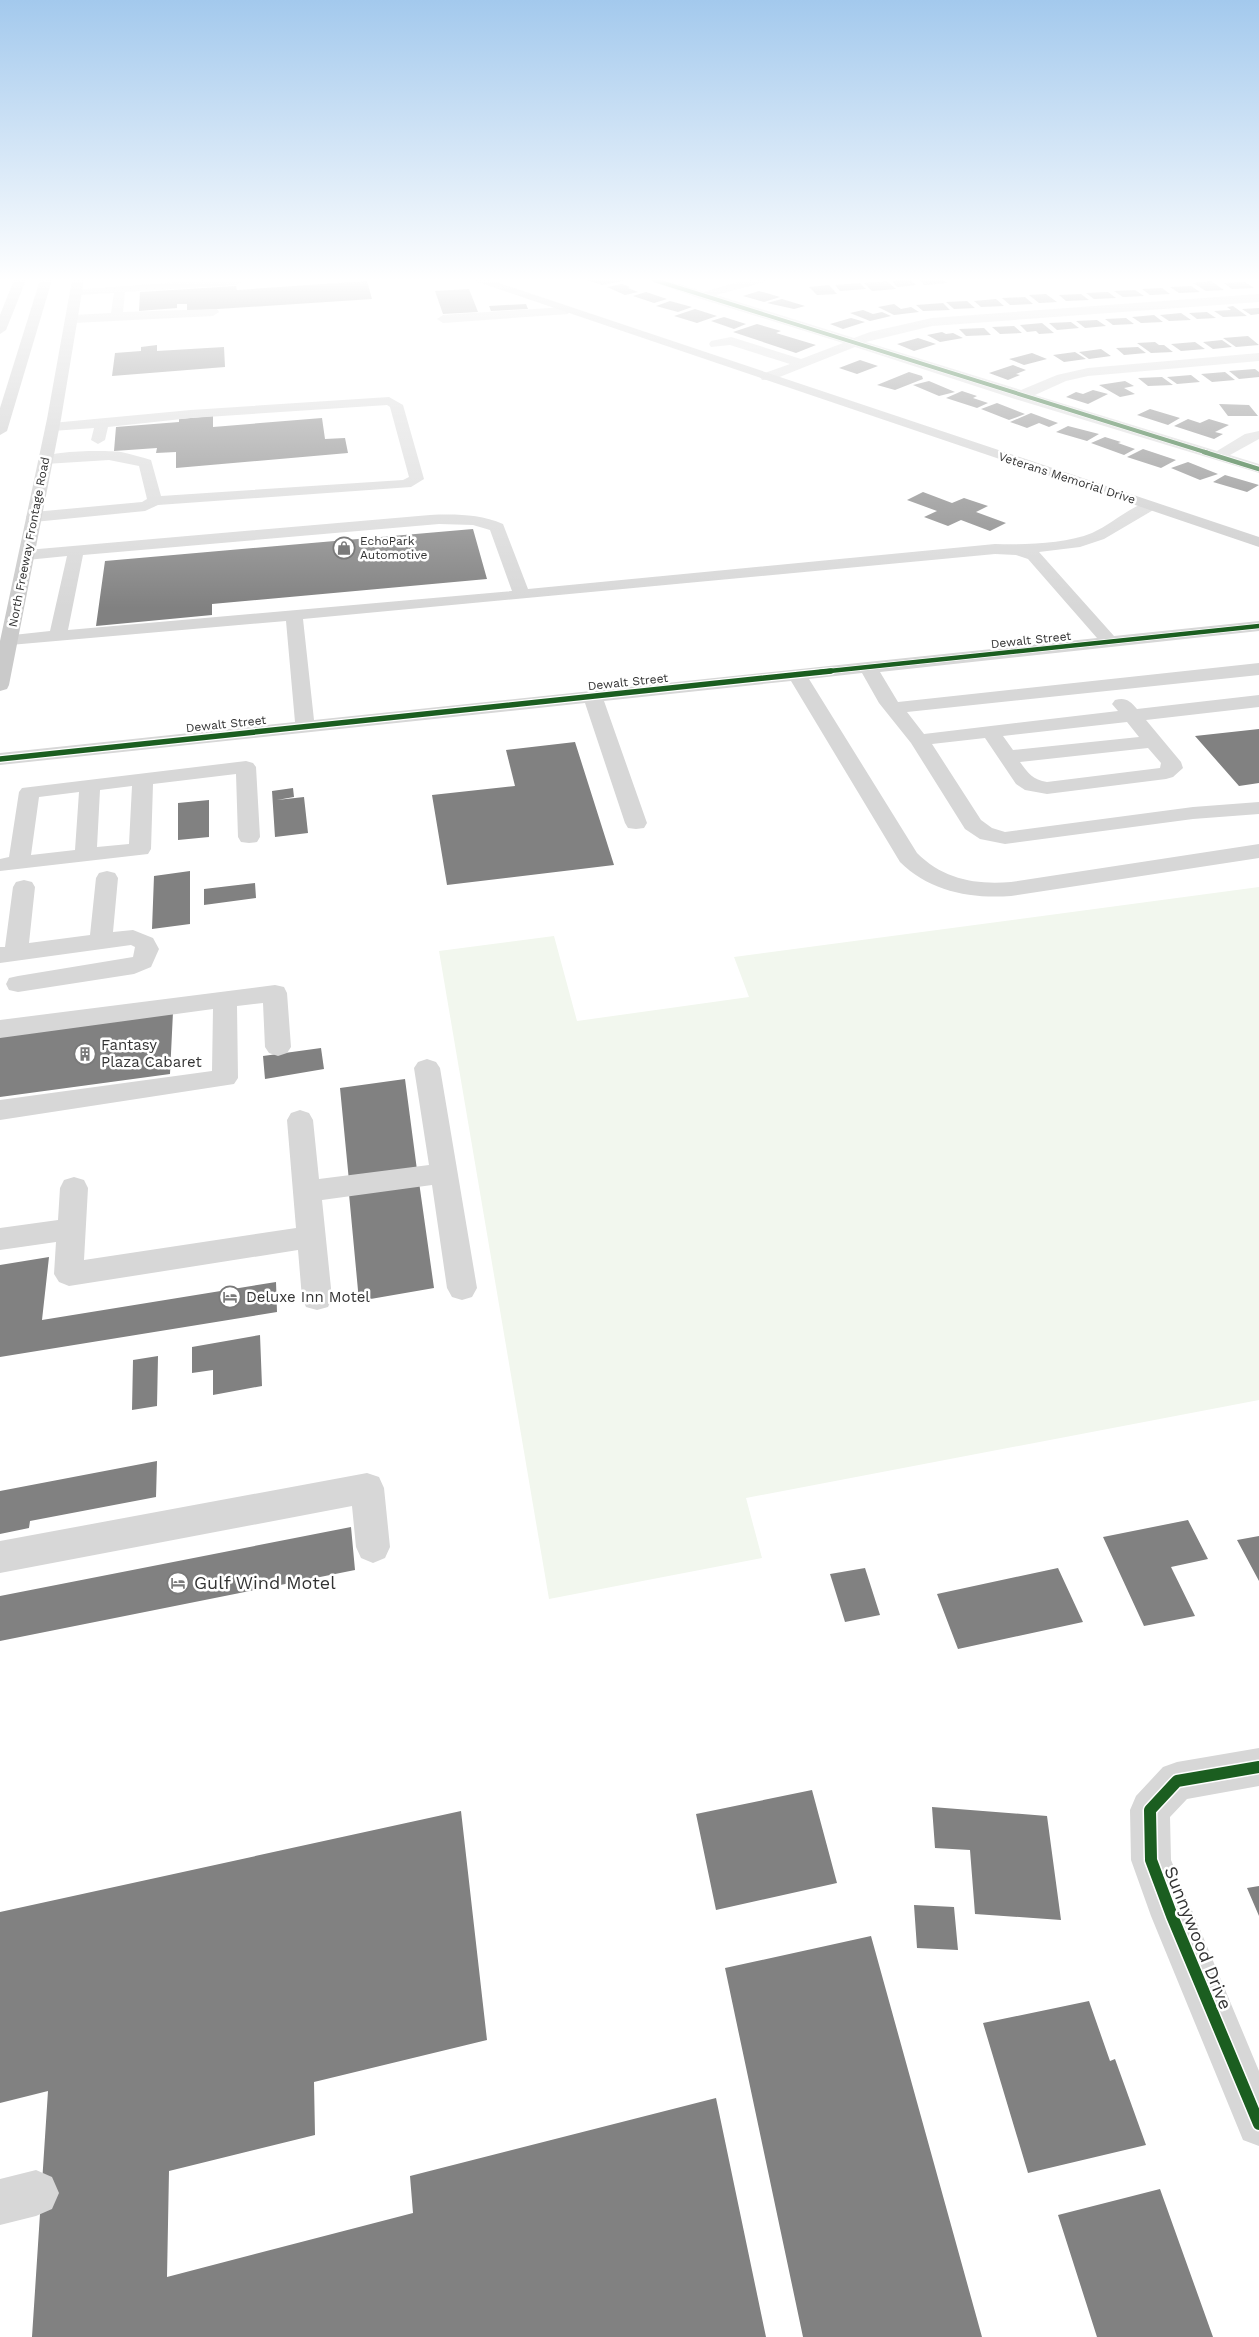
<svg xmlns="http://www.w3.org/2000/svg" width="1259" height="2337" font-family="'Work Sans',sans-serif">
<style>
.green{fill:#f2f7ee}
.building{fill:#818181}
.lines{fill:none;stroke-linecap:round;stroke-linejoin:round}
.minor{fill:#d7d7d7;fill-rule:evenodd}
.major{fill:#cacaca;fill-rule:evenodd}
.highway{fill:#c4c4c4;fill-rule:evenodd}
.cycleway-far3-casing{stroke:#fff;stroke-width:5}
.cycleway-far2-casing{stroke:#fff;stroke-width:6}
.cycleway-far1-casing{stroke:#fff;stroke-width:8}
.cycleway-casing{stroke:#fff;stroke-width:15}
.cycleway-far3{stroke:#1b5e20;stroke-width:4}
.cycleway-far2{stroke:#1b5e20;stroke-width:4.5}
.cycleway-far1{stroke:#1b5e20;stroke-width:5.5}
.cycleway{stroke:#1b5e20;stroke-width:12}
.labels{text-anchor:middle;stroke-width:5;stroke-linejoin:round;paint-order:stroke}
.far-street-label{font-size:12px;fill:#333;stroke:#fff}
.far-poi-label{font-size:12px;fill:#333;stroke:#fff;text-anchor:start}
.poi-label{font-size:15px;fill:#333;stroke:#fff;text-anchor:start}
.near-poi-label{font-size:18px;fill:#333;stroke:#fff;text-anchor:start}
.near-street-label{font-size:18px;fill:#333;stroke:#fff}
</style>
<rect width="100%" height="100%" fill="#fff"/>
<path class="green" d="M 1259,887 L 1259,1400 L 746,1498 L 762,1558 L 549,1599 L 439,951 L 554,936 L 577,1021 L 749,997 L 734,957 Z"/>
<path class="building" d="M 587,280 L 623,280 L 623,281 L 602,285 Z
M 900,280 L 911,280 L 916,285 L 897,287 L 892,281 Z
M 920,280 L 943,280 L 947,283 L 924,285 Z
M 367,281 L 372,299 L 187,311 L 187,304 L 177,304 L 177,308 L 139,311 L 140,292 L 236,286 L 237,290 Z
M 887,281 L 896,289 L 872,291 L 864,283 Z
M 1211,281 L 1224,290 L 1206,291 L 1193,283 Z
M 1245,282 L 1254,288 L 1232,289 L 1224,283 Z
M 860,283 L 866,289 L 840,291 L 835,285 Z
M 622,284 L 630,287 L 628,288 L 638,292 L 625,295 L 607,287 Z
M 829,285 L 837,294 L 817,295 L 809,287 Z
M 1191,286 L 1200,292 L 1179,293 L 1170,287 Z
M 1162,288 L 1170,294 L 1150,295 L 1142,289 Z
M 469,289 L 478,312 L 443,314 L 435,291 Z
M 1135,290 L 1144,296 L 1123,297 L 1114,291 Z
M 759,291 L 780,297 L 764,302 L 743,296 Z
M 646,292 L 667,299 L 654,303 L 633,296 Z
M 1108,292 L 1116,298 L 1094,299 L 1086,293 Z
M 1046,294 L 1057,302 L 1039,303 L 1029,295 Z
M 1081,294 L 1089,300 L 1066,301 L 1059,295 Z
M 1025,297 L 1033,304 L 1010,305 L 1002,298 Z
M 782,299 L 805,306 L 794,309 L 767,303 Z
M 996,299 L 1004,306 L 981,307 L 974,301 Z
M 670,301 L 692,307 L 678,312 L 656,306 Z
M 967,301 L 975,308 L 954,309 L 946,302 Z
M 943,303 L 950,310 L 923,311 L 916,305 Z
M 526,304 L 528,309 L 491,311 L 489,306 Z
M 894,304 L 901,309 L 911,307 L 919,312 L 894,315 L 878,307 Z
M 1233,306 L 1247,316 L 1223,317 L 1214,311 L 1231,310 L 1227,307 Z
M 1259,308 L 1259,314 L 1251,315 L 1242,309 Z
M 695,309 L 717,316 L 697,323 L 674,316 Z
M 863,310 L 873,314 L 882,312 L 891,316 L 870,321 L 850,313 Z
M 1207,312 L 1216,318 L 1197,319 L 1189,313 Z
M 1181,313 L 1191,320 L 1169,321 L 1160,315 Z
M 1154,315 L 1163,322 L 1141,323 L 1132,317 Z
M 724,317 L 746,324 L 734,329 L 711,321 Z
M 851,318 L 865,322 L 843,329 L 830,324 Z
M 1126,318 L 1134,324 L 1113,325 L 1105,319 Z
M 1097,320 L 1106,326 L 1085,328 L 1076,321 Z
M 1071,322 L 1079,328 L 1057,330 L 1049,323 Z
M 1042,323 L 1054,333 L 1039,334 L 1036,331 L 1027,332 L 1020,325 Z
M 757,324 L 781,331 L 776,333 L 816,345 L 796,353 L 733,332 Z
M 1014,326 L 1022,333 L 1000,334 L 992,327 Z
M 984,328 L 991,335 L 966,336 L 959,329 Z
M 942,332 L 946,334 L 953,333 L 963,338 L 940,342 L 927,335 Z
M 1248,336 L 1259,345 L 1236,347 L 1223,338 Z
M 918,338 L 936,344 L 914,351 L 897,344 Z
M 1222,340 L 1232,347 L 1213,349 L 1203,342 Z
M 1155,342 L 1159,345 L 1164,345 L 1173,352 L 1151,353 L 1137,343 Z
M 1195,342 L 1205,349 L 1181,351 L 1171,344 Z
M 157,345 L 157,351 L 224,347 L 225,367 L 112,376 L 115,353 L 141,351 L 141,347 Z
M 1138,347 L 1146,353 L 1124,355 L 1116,348 Z
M 1101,349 L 1111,356 L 1089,359 L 1079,352 Z
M 1075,352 L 1086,359 L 1064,362 L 1053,355 Z
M 1032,353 L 1047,359 L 1024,365 L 1009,359 Z
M 860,360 L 878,366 L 857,374 L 839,368 Z
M 1013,365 L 1026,370 L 1016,374 L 1020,375 L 1008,380 L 989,373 Z
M 1255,369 L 1259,372 L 1259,377 L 1239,379 L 1229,371 Z
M 909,372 L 922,376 L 923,379 L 895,390 L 877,385 Z
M 1225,372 L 1235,380 L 1212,382 L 1201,374 Z
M 1191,375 L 1200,382 L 1177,384 L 1167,377 Z
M 1162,377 L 1173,385 L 1148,386 L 1138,378 Z
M 929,381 L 955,392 L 939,396 L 913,385 Z
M 1125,381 L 1134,386 L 1124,388 L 1135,394 L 1120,397 L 1099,385 Z
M 1093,390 L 1108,394 L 1088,404 L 1066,397 L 1076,392 L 1083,394 Z
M 962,391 L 977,396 L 973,398 L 988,403 L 977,408 L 946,398 Z
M 997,403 L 1025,414 L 1009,420 L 981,409 Z
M 1219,404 L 1249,405 L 1258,416 L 1228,416 Z
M 1150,409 L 1180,418 L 1168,425 L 1137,415 Z
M 1031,413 L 1058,423 L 1049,427 L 1039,423 L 1027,428 L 1010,422 Z
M 213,416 L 213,427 L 322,418 L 325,439 L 345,438 L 348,453 L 176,468 L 176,452 L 156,453 L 157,448 L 114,451 L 116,427 L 179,422 L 179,419 Z
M 1188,419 L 1200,423 L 1209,419 L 1229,425 L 1215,432 L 1223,434 L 1214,439 L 1174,426 Z
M 1068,426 L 1099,434 L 1087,441 L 1056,432 Z
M 1105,437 L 1121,442 L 1118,443 L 1135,449 L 1124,455 L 1091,443 Z
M 1143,449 L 1176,460 L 1161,468 L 1127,457 Z
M 1188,462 L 1218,474 L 1200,480 L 1171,468 Z
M 1225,475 L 1259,485 L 1247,492 L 1213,482 Z
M 923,492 L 952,503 L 964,498 L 988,506 L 976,512 L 1006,523 L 990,531 L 961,520 L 948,526 L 924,517 L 937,511 L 907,500 Z
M 473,529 L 487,579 L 212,604 L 212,615 L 96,626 L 105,561 Z
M 1259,729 L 1259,783 L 1239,786 L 1195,736 Z
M 575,742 L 614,865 L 447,885 L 432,795 L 515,786 L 506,750 Z
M 293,788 L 294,797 L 277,800 L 304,797 L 308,833 L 275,837 L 272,791 Z
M 209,800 L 209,837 L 178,840 L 178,803 Z
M 190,871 L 190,924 L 152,929 L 154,876 Z
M 255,883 L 256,898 L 204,905 L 204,889 Z
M 173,1012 L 170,1074 L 0,1097 L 0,1034 Z
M 321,1048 L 324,1069 L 265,1079 L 263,1056 Z
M 405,1079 L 417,1170 L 349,1181 L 340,1088 Z
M 419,1182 L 434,1288 L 359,1301 L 349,1194 Z
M 49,1257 L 42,1320 L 276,1282 L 277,1312 L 0,1357 L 0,1265 Z
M 260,1335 L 262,1386 L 213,1395 L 213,1370 L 192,1373 L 192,1347 Z
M 158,1356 L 157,1406 L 132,1410 L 133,1360 Z
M 157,1461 L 156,1497 L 30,1521 L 29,1528 L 0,1534 L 0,1491 Z
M 1188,1520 L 1208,1559 L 1171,1567 L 1195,1616 L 1144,1626 L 1103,1537 Z
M 351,1527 L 355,1570 L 0,1641 L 0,1596 Z
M 1259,1536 L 1259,1581 L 1237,1540 Z
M 865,1568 L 880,1615 L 845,1622 L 830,1574 Z
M 1058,1568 L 1083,1622 L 958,1649 L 937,1594 Z
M 812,1790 L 837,1883 L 716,1910 L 696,1814 Z
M 932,1807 L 1047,1816 L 1061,1920 L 975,1914 L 970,1850 L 935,1848 Z
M 461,1811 L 487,2040 L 314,2082 L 315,2135 L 169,2171 L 167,2277 L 413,2213 L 410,2176 L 716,2098 L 766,2337 L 32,2337 L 48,2091 L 0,2103 L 0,1912 Z
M 1259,1886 L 1259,1916 L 1247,1888 Z
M 914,1905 L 954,1907 L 958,1950 L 917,1948 Z
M 871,1936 L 982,2337 L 803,2337 L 725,1968 Z
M 1089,2001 L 1110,2061 L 1115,2059 L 1146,2145 L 1028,2173 L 983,2023 Z
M 1160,2189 L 1213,2337 L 1097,2337 L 1058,2215 Z"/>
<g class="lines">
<path class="minor" d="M 205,280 L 242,282 L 236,285 L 125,292 L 123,312 L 217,309 L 219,312 L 213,316 L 73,323 L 67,319 L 73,315 L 111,313 L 114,293 L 77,295 L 71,292 L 73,290 Z
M 649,280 L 667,280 L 704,292 L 744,280 L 772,280 L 716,295 L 854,338 L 870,332 L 932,318 L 1259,294 L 1259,302 L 932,326 L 866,342 L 1021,390 L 1057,375 L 1088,368 L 1259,353 L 1259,361 L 1088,376 L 1066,381 L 1035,395 L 1217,451 L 1245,434 L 1259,431 L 1259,439 L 1230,455 L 1259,464 L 1259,473 L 1015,399 L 855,347 L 772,380 L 762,380 L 760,377 L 762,374 L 790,364 L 730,345 L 711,347 L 709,344 L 711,341 L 731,337 L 801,359 L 843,343 L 698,298 Z
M 564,307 L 570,311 L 568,314 L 443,323 L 437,319 L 443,315 Z
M 389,397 L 403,405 L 424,479 L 411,487 L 158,505 L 145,511 L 34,522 L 28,520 L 26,517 L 28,514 L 34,512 L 142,502 L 147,499 L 139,466 L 109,460 L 45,464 L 38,460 C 45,450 108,450 121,452 C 131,454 141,457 151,460 L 161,496 L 403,480 L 409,477 L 390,407 L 387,405 L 191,418 L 108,427 L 105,440 L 98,444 L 91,440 L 94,428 L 52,431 L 45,427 L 52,423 L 191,410 Z
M 1150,501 L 1155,503 L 1158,506 L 1155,509 L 1104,539 L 1080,547 L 1039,552 L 1114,636 L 1259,621 L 1259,631 L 880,672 L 898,702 L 1259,663 L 1259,675 L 907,712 L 924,734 L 1118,711 L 1112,704 L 1115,700 C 1126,697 1130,701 1137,709 L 1259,695 L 1259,707 L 1146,720 L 1181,762 L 1183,768 L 1173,777 L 1166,779 L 1047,794 L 1025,790 L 1016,784 L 985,738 L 932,744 L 981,820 L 992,828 L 1005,832 L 1193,807 L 1259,802 L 1259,814 L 1193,819 L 1005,844 L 980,839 L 965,829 L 911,743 L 879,703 L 862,673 L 809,679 L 917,853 C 943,879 975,885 1011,882 L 1259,844 L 1259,858 L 1011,896 C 970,899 929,891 900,862 L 791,681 L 604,701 L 647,823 L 644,828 L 636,829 L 628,828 L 625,823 L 585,703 L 0,765 L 0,753 L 295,722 L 286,621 L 10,645 L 4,644 L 1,640 L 4,636 L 50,631 L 67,556 L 27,560 L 21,558 L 19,555 L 21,552 L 27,550 L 430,515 C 455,514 479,514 503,524 L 528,589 L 995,544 C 1023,545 1065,544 1092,533 C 1112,524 1129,507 1150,501 ZM 439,524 L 473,525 L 490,530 L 512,591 L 68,630 L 83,555 ZM 995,554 L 1016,555 L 1028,559 L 1097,638 L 314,720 L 303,619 ZM 1127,722 L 1139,737 L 1013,750 L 1003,736 ZM 1148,748 L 1161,763 L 1160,768 L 1047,782 C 1033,780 1028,773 1020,762 Z
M 246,761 L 253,763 L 256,767 L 260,837 L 257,842 L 249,843 L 241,842 L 238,837 L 236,774 L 153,784 L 151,849 L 148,854 L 0,871 L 0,859 L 9,857 L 19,792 L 22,788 ZM 132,786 L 129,844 L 97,847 L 100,790 ZM 79,792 L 75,850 L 31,855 L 39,797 Z
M 107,871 L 115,873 L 118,878 L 113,932 L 133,930 L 153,938 L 159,949 L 151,967 L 134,974 L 18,992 L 9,990 L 6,984 L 9,978 L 18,976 L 133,957 L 135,947 L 131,945 L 0,963 L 0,947 L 5,947 L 13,887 L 16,882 L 24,880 L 32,882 L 35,887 L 29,943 L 90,935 L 96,878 L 99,873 Z
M 275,985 L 284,987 L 287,993 L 291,1047 L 287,1053 L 278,1056 L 269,1053 L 265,1047 L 263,1003 L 237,1006 L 238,1078 L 234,1084 L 0,1120 L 0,1100 L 212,1071 L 213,1009 L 0,1038 L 0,1020 Z
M 427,1059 L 436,1062 L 440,1068 L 477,1288 L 472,1297 L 462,1300 L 452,1297 L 447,1288 L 432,1185 L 322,1200 L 332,1298 L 328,1307 L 317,1310 L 306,1307 L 302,1298 L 298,1250 L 69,1286 L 59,1282 L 54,1274 L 56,1242 L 0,1250 L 0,1228 L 58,1220 L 60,1188 L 64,1180 L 74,1177 L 84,1180 L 88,1188 L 84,1260 L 296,1228 L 287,1120 L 291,1113 L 300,1110 L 309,1113 L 313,1120 L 319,1179 L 429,1165 L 414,1068 L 418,1062 Z
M 367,1473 L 379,1477 L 384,1488 L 390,1547 L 385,1558 L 373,1563 L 361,1558 L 356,1547 L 352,1506 L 0,1573 L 0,1541 Z
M 1259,1748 L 1259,1786 L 1187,1799 L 1170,1817 L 1171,1860 L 1259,2071 L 1259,2146 L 1243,2140 L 1151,1916 L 1131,1860 L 1130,1810 L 1136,1796 L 1163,1767 L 1177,1762 Z
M 36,2170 L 52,2177 L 59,2193 L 52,2209 L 36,2216 L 0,2225 L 0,2179 Z"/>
<path class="major" d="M 72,280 L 84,280 L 61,419 L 9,685 L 7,689 L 0,691 L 0,641 L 47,419 Z
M 472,280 L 490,280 L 1259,537 L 1259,547 Z"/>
<path class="highway" d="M 14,280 L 26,280 L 6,330 L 0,334 L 0,315 Z
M 40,280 L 52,280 L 7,431 L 0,435 L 0,408 Z"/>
<g class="cycleway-far3-casing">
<path id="cycleway-far3" d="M 654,280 L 1208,453"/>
</g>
<g class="cycleway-far2-casing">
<path id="cycleway-far2" d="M 1204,452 L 1259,469
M 820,672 L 1259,626"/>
</g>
<g class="cycleway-far1-casing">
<path id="cycleway-far1" d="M 0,759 L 831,671"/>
</g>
<g class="cycleway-casing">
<path id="cycleway" d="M 1259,1767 L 1177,1781 L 1150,1810 L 1151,1860 L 1172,1916 L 1259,2124"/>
</g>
<use href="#cycleway-far3" class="cycleway-far3"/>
<use href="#cycleway-far2" class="cycleway-far2"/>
<use href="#cycleway-far1" class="cycleway-far1"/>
<use href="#cycleway" class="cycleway"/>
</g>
<linearGradient id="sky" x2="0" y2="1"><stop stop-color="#a3c9ed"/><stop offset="0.46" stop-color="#fff"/><stop offset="1" stop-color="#fff" stop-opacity="0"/></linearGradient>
<rect width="1259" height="608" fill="url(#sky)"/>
<defs>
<g id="shop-ring" transform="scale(1.125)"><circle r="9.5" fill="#fff" stroke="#7a7a7a" stroke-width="1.5"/><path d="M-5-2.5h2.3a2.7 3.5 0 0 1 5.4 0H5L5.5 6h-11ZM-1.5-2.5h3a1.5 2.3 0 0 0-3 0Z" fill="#7a7a7a"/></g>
<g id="building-ring" transform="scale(1.125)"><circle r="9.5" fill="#fff" stroke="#7a7a7a" stroke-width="1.5"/><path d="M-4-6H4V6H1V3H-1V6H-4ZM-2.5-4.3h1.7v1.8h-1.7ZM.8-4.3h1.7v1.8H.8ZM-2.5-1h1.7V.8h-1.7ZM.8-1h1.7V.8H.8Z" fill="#7a7a7a"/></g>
<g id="hotel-ring" transform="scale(1.125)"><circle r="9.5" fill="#fff" stroke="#7a7a7a" stroke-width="1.5"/><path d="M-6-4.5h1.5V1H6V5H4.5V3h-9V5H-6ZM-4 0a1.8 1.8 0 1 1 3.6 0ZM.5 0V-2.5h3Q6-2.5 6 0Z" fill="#7a7a7a"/></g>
</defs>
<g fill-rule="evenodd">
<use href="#shop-ring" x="344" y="548"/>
<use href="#building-ring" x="85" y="1054"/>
<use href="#hotel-ring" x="230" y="1297"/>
<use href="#hotel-ring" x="178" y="1583"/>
</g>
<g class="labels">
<g class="far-street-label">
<text transform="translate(1067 478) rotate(18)" y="4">Veterans Memorial Drive</text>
<text transform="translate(29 542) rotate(-79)" y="4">North Freeway Frontage Road</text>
<text transform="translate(1031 640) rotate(-6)" y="4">Dewalt Street</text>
<text transform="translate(628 682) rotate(-6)" y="4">Dewalt Street</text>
<text transform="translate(226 724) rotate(-6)" y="4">Dewalt Street</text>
</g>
<g class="far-poi-label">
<text x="360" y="545">EchoPark<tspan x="360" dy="14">Automotive</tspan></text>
</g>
<g class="poi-label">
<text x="101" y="1050">Fantasy<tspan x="101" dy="17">Plaza Cabaret</tspan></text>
<text x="246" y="1302">Deluxe Inn Motel</text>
</g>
<g class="near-poi-label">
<text x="194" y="1589">Gulf Wind Motel</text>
</g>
<g class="near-street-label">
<text transform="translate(1198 1938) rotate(68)" y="6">Sunnywood Drive</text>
</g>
</g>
</svg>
